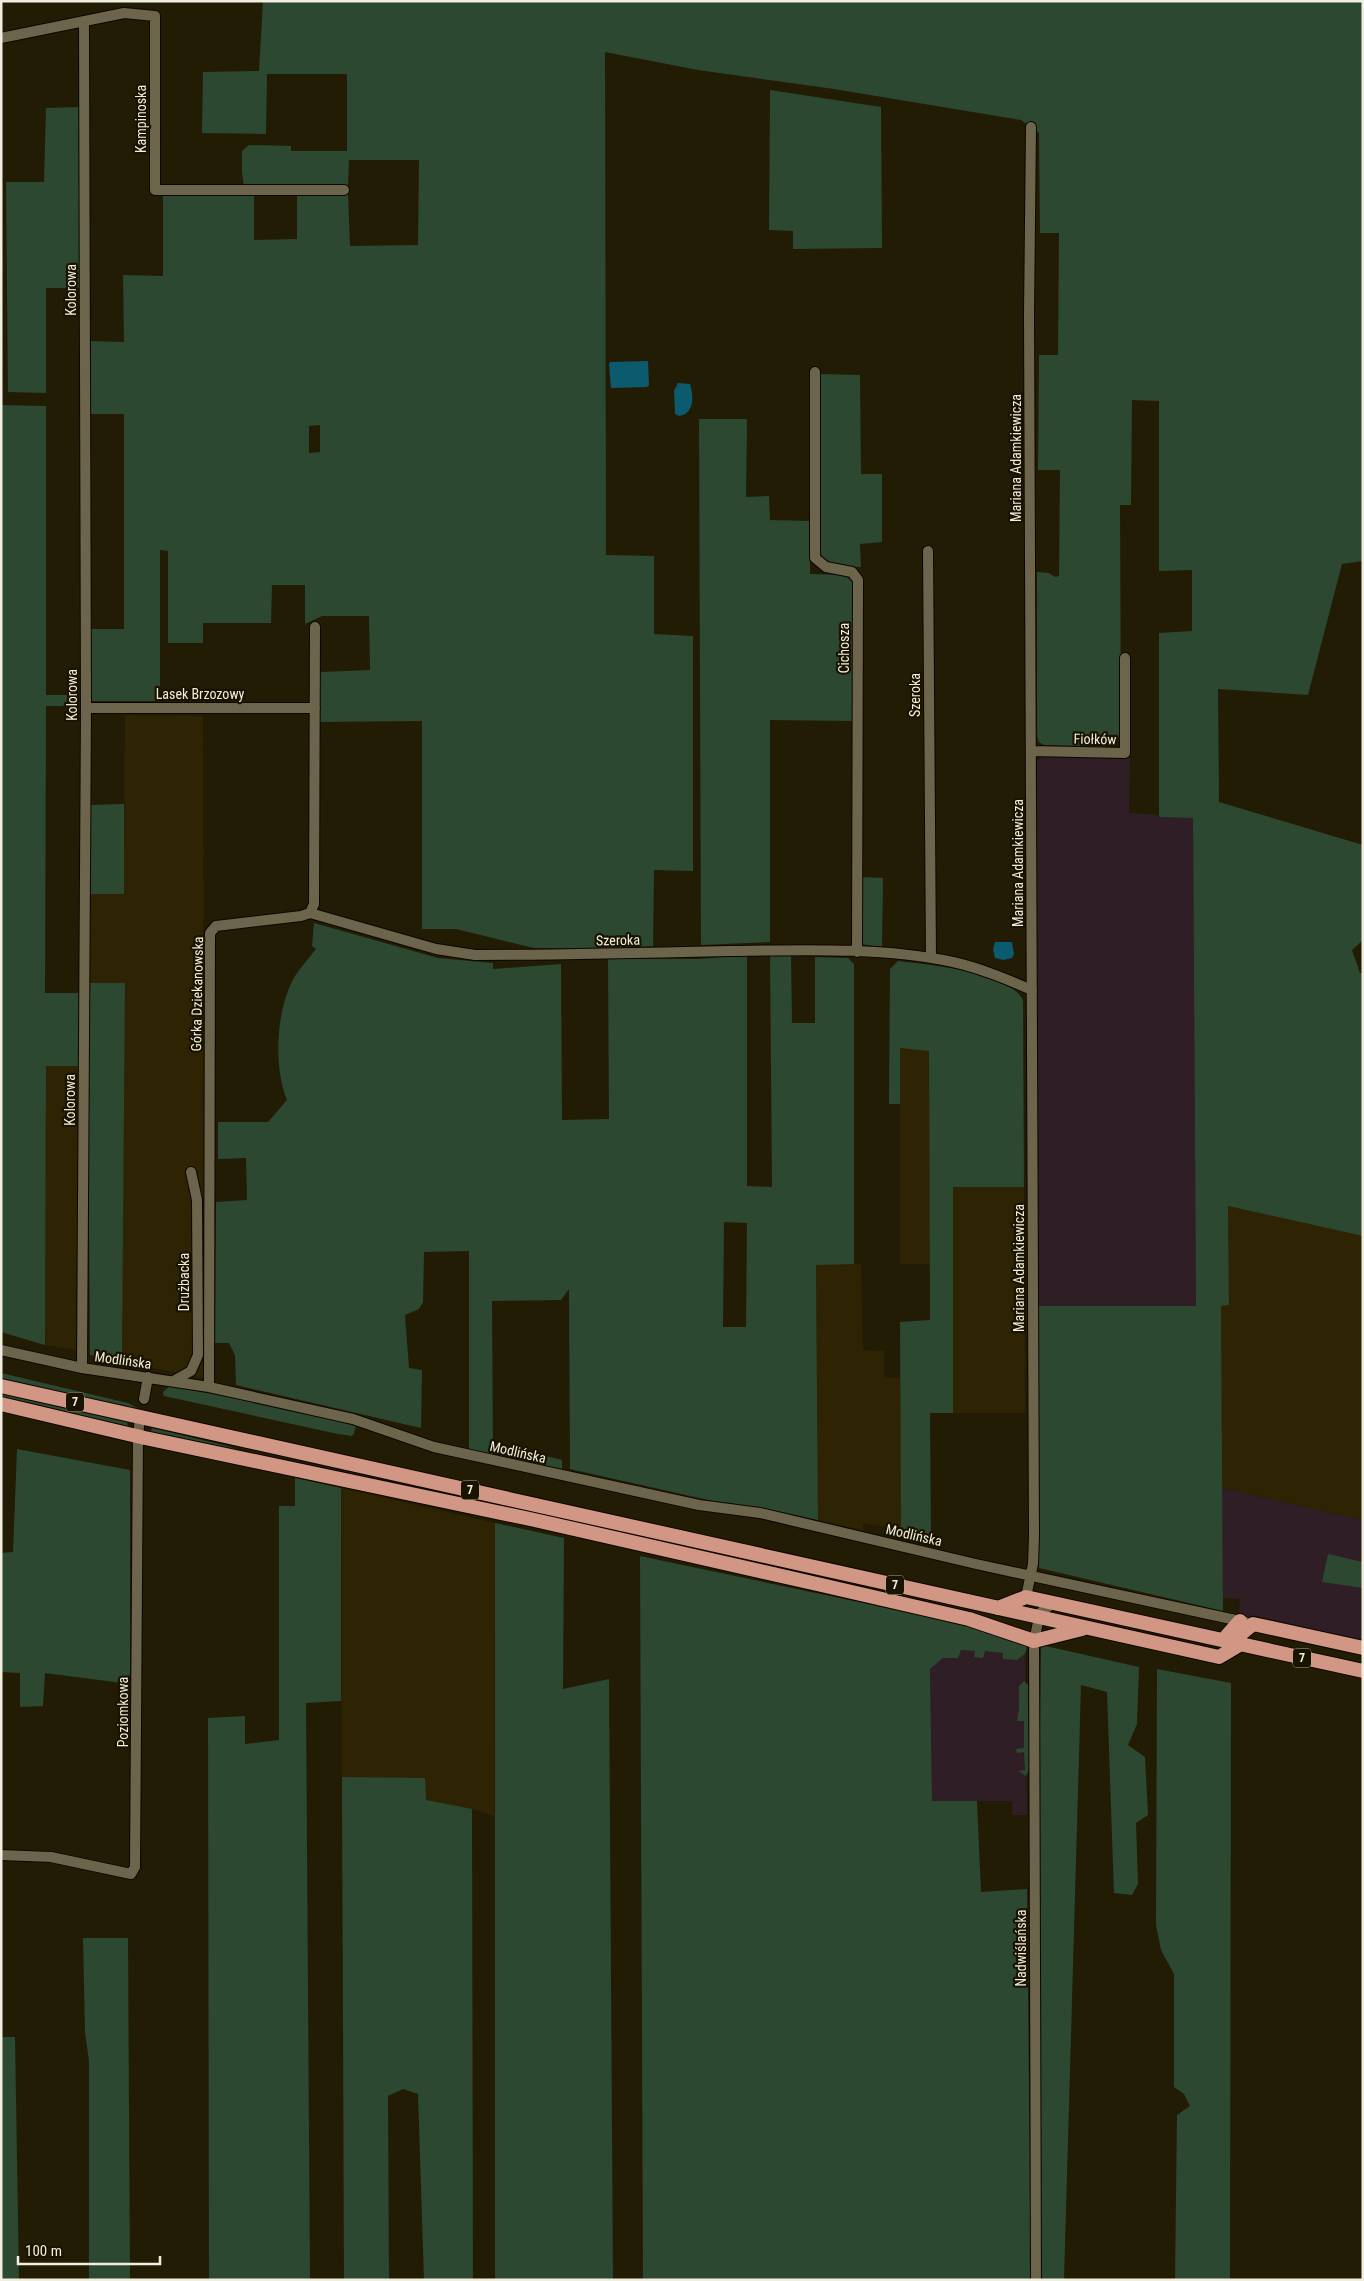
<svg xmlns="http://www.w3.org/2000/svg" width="1364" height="2281" font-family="'Roboto Condensed',sans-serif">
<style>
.commercial{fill:#2f1e25}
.built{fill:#2e2404}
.green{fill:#2c4830;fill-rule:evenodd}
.water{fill:#0b5a6e}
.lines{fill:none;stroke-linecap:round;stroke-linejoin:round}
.minor-casing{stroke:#0d0600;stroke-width:12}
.trunk-casing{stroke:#0d0600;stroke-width:16}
.minor{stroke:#6c644b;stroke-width:10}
.trunk{stroke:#d29684;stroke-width:14}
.labels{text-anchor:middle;stroke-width:4.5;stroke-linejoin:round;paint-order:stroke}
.shield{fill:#1a1300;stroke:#b1ac9c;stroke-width:1}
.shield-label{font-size:12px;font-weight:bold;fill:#f2eedf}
.street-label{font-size:14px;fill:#f2eedf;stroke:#1a1300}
</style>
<rect width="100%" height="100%" fill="#231c05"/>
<path class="commercial" d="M 1044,756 L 1130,757 L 1129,813 L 1159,815 L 1160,817 L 1193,817 L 1196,1306 L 1039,1306 L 1036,762 Z
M 1222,1488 L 1363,1520 L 1363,1640 L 1252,1615 L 1249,1620 L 1239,1615 L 1240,1599 L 1223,1598 Z
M 961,1650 L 975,1651 L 983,1658 L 984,1651 L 1004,1653 L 1004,1659 L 1017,1660 L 1025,1654 L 1027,1815 L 1013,1815 L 1012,1801 L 932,1801 L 930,1669 L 943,1658 Z"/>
<path class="built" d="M 125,715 L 203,716 L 204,1378 L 122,1362 L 125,984 L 90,984 L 89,894 L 124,894 Z
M 900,1048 L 929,1051 L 930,1264 L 900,1264 Z
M 46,1066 L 79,1066 L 76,1350 L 45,1345 Z
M 953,1187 L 1024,1187 L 1025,1413 L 953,1413 Z
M 1228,1206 L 1363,1236 L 1363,1520 L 1222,1488 L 1221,1306 L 1229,1305 Z
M 816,1264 L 861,1264 L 863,1350 L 884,1351 L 884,1378 L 900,1378 L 901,1530 L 863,1523 L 863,1530 L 818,1520 Z
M 341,1488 L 495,1523 L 494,1816 L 472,1809 L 342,1870 Z"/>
<path class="green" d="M 263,1 L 1363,1 L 1363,561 L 1342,564 L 1308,695 L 1218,689 L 1219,802 L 1363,845 L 1363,940 L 1352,950 L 1360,973 L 1363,973 L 1363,1236 L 1228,1206 L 1229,1305 L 1221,1306 L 1223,1611 L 1039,1568 L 1039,1306 L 1196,1306 L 1193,818 L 1160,817 L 1159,815 L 1159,633 L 1192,631 L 1192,570 L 1159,571 L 1159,401 L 1132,400 L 1131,505 L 1120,505 L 1121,736 L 1105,747 L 1044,745 L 1039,742 L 1037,736 L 1037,572 L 1049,573 L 1055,577 L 1059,576 L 1060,470 L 1038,470 L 1039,355 L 1058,355 L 1059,233 L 1040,233 L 1039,133 L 1021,120 L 834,89 L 698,70 L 605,52 L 606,555 L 654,556 L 654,634 L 693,636 L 693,871 L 654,870 L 653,946 L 609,949 L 534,948 L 456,929 L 422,929 L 422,721 L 320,722 L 320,672 L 370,670 L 369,616 L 322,616 L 305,624 L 305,585 L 272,585 L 271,623 L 203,623 L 203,643 L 168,643 L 168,551 L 160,550 L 160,701 L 88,701 L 90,629 L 124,629 L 124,414 L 90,414 L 89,341 L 124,342 L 123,275 L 163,276 L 163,193 L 254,193 L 254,240 L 297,239 L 297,193 L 348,194 L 350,246 L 418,245 L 419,160 L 349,160 L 348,186 L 244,186 L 242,173 L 242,151 L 249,145 L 291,146 L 291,151 L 347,151 L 347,74 L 267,74 L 266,134 L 202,133 L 203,72 L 259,71 ZM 320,425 L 320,452 L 309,453 L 309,426 Z
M 770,90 L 881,107 L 882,248 L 793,249 L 793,231 L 769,230 Z
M 79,107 L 80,288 L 46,288 L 46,393 L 8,392 L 6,182 L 44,182 L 46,108 Z
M 820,374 L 860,375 L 861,474 L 882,474 L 882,542 L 860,544 L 861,567 L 827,566 L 819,559 Z
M 1,405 L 46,406 L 46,695 L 67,695 L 67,706 L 46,706 L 45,993 L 79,993 L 79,1066 L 46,1066 L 45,1345 L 1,1332 Z
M 699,419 L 747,419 L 746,497 L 769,496 L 770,520 L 810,521 L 810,574 L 845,575 L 852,582 L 852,721 L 770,720 L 770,942 L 701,945 Z
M 124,804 L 124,894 L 89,894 L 89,805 Z
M 860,877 L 883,878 L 882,947 L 860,944 Z
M 314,923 L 438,958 L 493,963 L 493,969 L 561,964 L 562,1120 L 609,1119 L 608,958 L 698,959 L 747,955 L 747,1186 L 772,1187 L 770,955 L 791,956 L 792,1023 L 815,1023 L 815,957 L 848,958 L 854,964 L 854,1264 L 816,1265 L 818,1520 L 759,1507 L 726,1504 L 570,1469 L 569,1289 L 561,1300 L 492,1301 L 493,1455 L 469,1451 L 469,1251 L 424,1252 L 423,1302 L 419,1309 L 405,1315 L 409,1368 L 422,1370 L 421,1428 L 236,1385 L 235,1355 L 229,1343 L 215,1343 L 216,1202 L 247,1200 L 246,1158 L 218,1159 L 218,1122 L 268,1122 L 287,1100 C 273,1066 276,1008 295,976 C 301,967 309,958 316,949 L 312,946 ZM 724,1222 L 747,1223 L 746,1327 L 723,1327 Z
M 898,961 C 929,965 1008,971 1023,1000 L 1024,1187 L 953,1187 L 953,1413 L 930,1413 L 931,1546 L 901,1538 L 900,1322 L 930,1320 L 929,1051 L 900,1048 L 900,1104 L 889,1104 L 890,969 Z
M 87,983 L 125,983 L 122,1362 L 90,1355 Z
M 1,1373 L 128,1403 L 139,1409 L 1,1380 Z
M 173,1383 L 196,1391 L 262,1404 L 356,1426 L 353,1436 L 353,1434 L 352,1436 L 338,1434 L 164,1396 L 163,1392 Z
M 1,1394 L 127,1422 L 128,1426 L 123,1427 L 1,1399 Z
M 152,1428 L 227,1446 L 236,1449 L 235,1454 L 148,1435 L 148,1430 L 151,1431 Z
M 17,1449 L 130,1470 L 130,1684 L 45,1673 L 43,1706 L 20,1707 L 20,1673 L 1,1672 L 1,1553 L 13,1552 Z
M 517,1449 L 562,1460 L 562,1469 L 517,1460 Z
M 295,1478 L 341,1488 L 341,1701 L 306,1703 L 310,2280 L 209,2280 L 208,1718 L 245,1716 L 245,1744 L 279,1740 L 279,1506 L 295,1506 Z
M 495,1523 L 564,1538 L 563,1689 L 609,1679 L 613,2280 L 495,2280 Z
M 1328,1554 L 1363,1562 L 1363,1588 L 1322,1582 Z
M 640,1556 L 930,1617 C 964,1622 996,1629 1027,1647 L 1025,1654 L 1017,1660 L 1003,1659 L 1003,1653 L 985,1651 L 983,1658 L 974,1657 L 975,1651 L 961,1650 L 958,1658 L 943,1658 L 930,1669 L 932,1801 L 977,1801 L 981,1892 L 1027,1889 L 1031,2280 L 643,2280 Z
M 1041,1645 L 1139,1667 L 1137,1724 L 1128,1745 L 1145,1757 L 1148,1815 L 1136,1823 L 1138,1884 L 1132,1895 L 1114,1893 L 1107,1692 L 1081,1685 L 1064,2280 L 1033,2280 Z
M 1157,1669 L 1231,1683 L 1230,2280 L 1175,2280 L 1177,2115 L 1190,2106 L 1184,2094 L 1174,2087 L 1174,1974 L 1161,1950 L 1156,1925 Z
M 1024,1681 L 1028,1685 L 1030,1768 L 1026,1776 L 1018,1771 L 1025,1770 L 1024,1752 L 1017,1753 L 1016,1749 L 1024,1748 L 1024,1721 L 1017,1721 L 1019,1709 L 1019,1686 Z
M 342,1777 L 425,1778 L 426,1800 L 472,1809 L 473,2280 L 424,2280 L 418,2094 L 403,2089 L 388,2096 L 389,2280 L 344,2280 Z
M 83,1938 L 128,1938 L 130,2280 L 89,2280 L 89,2061 L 85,2032 Z
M 1,2037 L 15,2037 L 19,2280 L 1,2280 Z"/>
<path class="water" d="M 648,361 L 649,385 L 647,387 L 611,388 L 609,364 L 610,362 Z
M 678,383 L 690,384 C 694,397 694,414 679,416 L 675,414 L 674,391 Z
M 995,942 L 1012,942 L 1014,954 L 1012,958 L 1003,960 L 995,958 L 993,949 Z"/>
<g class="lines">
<g class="minor-casing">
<path id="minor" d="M 1,38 L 124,13 L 155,16 L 155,190 L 344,190
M 815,372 L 815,558 L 826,567 L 852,572 L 858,580 L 857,952
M 928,551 L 931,958
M 86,708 L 315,708
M 1031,751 L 1125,753 L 1125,658
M 310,913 L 436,949 L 475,955 C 560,955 645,953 729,951 C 803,950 880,947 953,962 C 980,968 1006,979 1032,990
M 1,1350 L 82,1368 L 209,1387 L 353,1419 L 434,1447 L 699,1505 L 760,1513 L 976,1564 L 1245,1622
M 82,1368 L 86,708 L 84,23
M 175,1380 L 191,1371 L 198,1355 L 197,1200 L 191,1172
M 209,1387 L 210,933 L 216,926 L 301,916 L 310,913 L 314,904 L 315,627
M 144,1399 L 148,1377
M 1026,1597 L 1033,1564 L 1034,1536 L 1029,315 L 1031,127
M 1,1855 L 51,1857 L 131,1874 L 135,1867 L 138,1436 L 140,1417
M 1036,2280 L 1034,1641 L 1040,1613 L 1053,1603"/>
</g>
<g class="trunk-casing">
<path id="trunk" d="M 1,1386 L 1219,1657 L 1241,1644
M 1,1404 L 145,1438 L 530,1519 L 817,1584 L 969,1619 L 1034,1641 L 1082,1629
M 998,1608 L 1026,1597 L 1363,1671
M 1223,1640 L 1240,1621
M 1231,1642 L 1253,1624 L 1363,1648"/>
</g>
<use href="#minor" class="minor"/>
<use href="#trunk" class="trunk"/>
</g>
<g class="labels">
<g class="shield">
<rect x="66" y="1392.5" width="18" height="19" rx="4"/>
<rect x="461" y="1480.5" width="18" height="19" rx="4"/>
<rect x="886" y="1575.5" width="18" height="19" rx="4"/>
<rect x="1293" y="1648.5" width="18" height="19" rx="4"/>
</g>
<g class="shield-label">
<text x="75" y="1406">7</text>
<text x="470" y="1494">7</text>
<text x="895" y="1589">7</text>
<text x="1302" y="1662">7</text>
</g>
<g class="street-label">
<text transform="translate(141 119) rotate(-90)" y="5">Kampinoska</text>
<text transform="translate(71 290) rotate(-90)" y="5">Kolorowa</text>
<text transform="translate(1016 458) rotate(-90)" y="5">Mariana Adamkiewicza</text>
<text transform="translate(844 648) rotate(-90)" y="5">Cichosza</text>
<text x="200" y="699">Lasek Brzozowy</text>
<text transform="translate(72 695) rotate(-90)" y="5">Kolorowa</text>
<text transform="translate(915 695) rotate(-90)" y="5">Szeroka</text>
<text transform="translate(1095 739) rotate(1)" y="5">Fiołków</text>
<text transform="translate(1018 863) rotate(-90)" y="5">Mariana Adamkiewicza</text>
<text transform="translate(618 940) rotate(-1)" y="5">Szeroka</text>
<text transform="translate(197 994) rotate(-89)" y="5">Górka Dziekanowska</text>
<text transform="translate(70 1100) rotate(-90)" y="5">Kolorowa</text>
<text transform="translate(1019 1268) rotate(-90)" y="5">Mariana Adamkiewicza</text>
<text transform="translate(184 1282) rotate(-90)" y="5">Drużbacka</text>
<text transform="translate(123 1360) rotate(8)" y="5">Modlińska</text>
<text transform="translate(518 1452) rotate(13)" y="5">Modlińska</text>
<text transform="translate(914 1535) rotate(13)" y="5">Modlińska</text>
<text transform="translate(123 1712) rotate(-90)" y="5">Poziomkowa</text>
<text transform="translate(1021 1948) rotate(-90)" y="5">Nadwiślańska</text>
</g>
</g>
<rect width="1364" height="2281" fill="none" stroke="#f2eedf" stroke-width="5"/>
<path d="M18 2256v8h142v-8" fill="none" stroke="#f2eedf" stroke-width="2.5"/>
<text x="25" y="2256" font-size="15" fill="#f2eedf" stroke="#1a1300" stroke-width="4" paint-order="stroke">100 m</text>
</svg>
